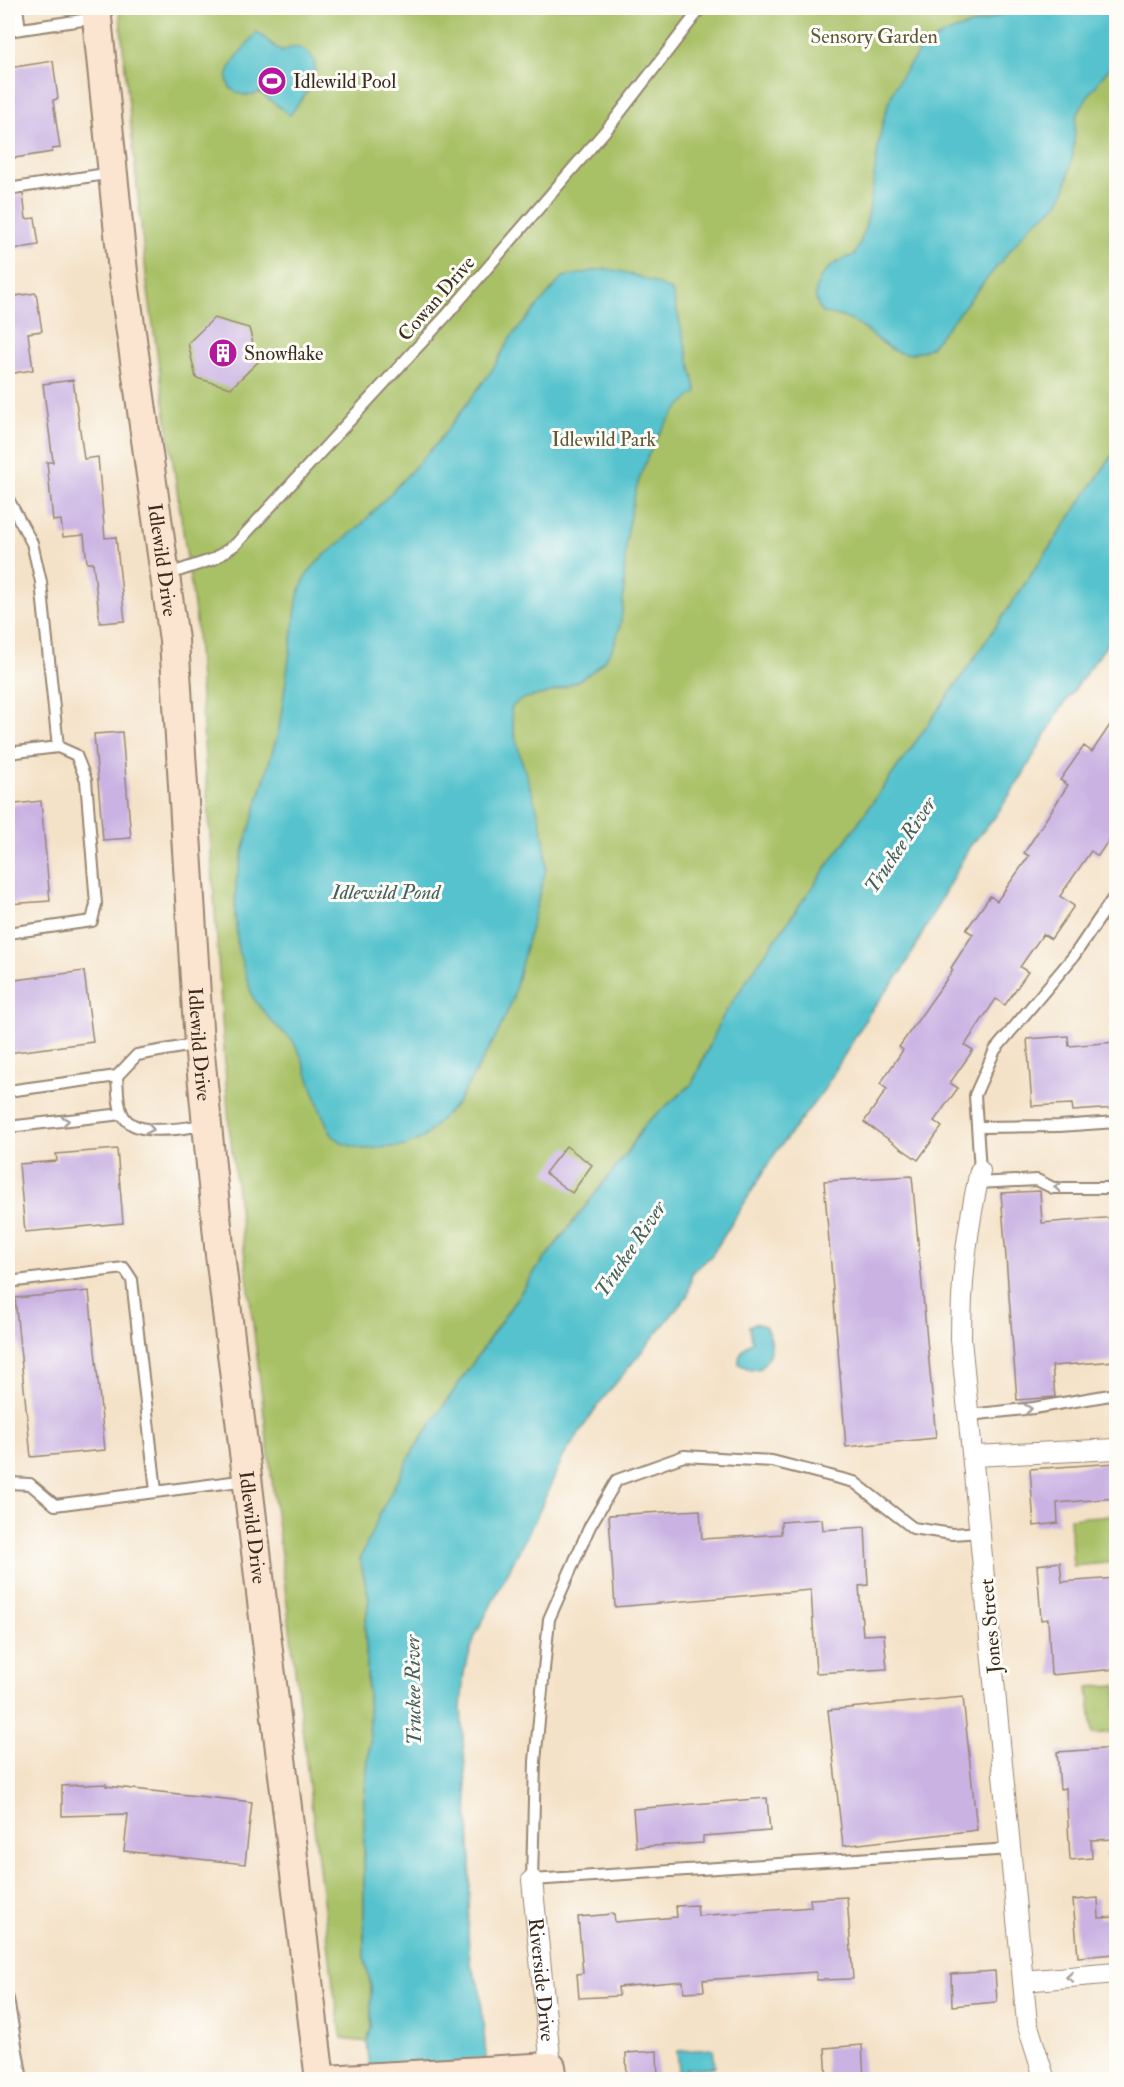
<svg xmlns="http://www.w3.org/2000/svg" width="1124" height="2087" font-family="'IM FELL Double Pica',serif">
<style>
.green{fill:#a9c166;stroke:#727642;stroke-width:1.5}
.water{fill:#55c2cd;stroke:#487676;stroke-width:1.5}
.building{fill:#cab3e3}
.lines{fill:none;stroke-linecap:round;stroke-linejoin:round}
.lane-casing{stroke:#988673;stroke-width:14}
.street-casing{stroke:#988673;stroke-width:22}
.secondary-casing{stroke:#988673;stroke-width:32}
.lane{stroke:#fff;stroke-width:10}
.street{stroke:#fff;stroke-width:20}
.secondary{stroke:#fce5d0;stroke-width:28}
.oneway{stroke:#a79f9a}
.labels{text-anchor:middle;stroke-width:6;stroke-linejoin:round;paint-order:stroke}
.park-label{font-size:20px;fill:#5c5734;stroke:#fdfcf7}
.poi-label{font-size:20px;fill:#3b2a1e;stroke:#fdfcf7;text-anchor:start}
.street-label{font-size:20px;fill:#3b2a1e;stroke:#fdfcf7}
.water-label{font-size:21px;font-style:italic;fill:#445f5b;stroke:#fdfcf7}
</style>
<rect width="100%" height="100%" fill="#fdfcf7"/>
<filter id="ink" filterUnits="userSpaceOnUse"><feTurbulence type="fractalNoise" baseFrequency=".0167" numOctaves="2"/><feDisplacementMap in="SourceGraphic" scale="12" xChannelSelector="R" yChannelSelector="G"/><feConvolveMatrix kernelMatrix="1 2 1 2 8 2 1 2 1" color-interpolation-filters="sRGB"/></filter>
<filter id="wash" filterUnits="userSpaceOnUse"><feTurbulence type="fractalNoise" baseFrequency=".008" numOctaves="4" result="noise"/><feDisplacementMap in="SourceGraphic" scale="24" xChannelSelector="R" yChannelSelector="G"/><feGaussianBlur stdDeviation="1.35" result="paint"/><feColorMatrix in="noise" values="0 0 0 0 0 0 0 0 0 0 0 0 0 0 0 0 0 1.4 0 .05"/><feComposite in="paint" operator="in"/></filter>
<g filter="url(#wash)">
<rect width="100%" height="100%" fill="#f4e2c8"/>
<path class="green" d="M 119,8 L 1116,8 L 1116,450 L 956,685 L 757,965 L 704,1056 L 692,1084 L 646,1123 L 626,1154 L 536,1270 L 413,1451 L 360,1559 L 369,1599 L 365,1627 L 370,1741 L 364,1802 L 364,1955 L 371,1987 L 371,2028 L 367,2042 L 342,2039 L 334,1991 L 229,1126 L 196,620 L 147,284 Z
M 1116,1515 L 1116,1562 L 1073,1566 L 1070,1518 Z
M 1116,1685 L 1116,1732 L 1093,1734 L 1088,1687 Z
M 1107,1853 L 1116,1853 L 1116,1902 L 1111,1902 Z"/>
<path class="water" d="M 1016,8 L 1116,8 L 1116,59 L 1088,96 L 1076,117 L 1073,154 L 1065,190 L 1058,204 L 1031,225 L 931,347 C 893,367 883,338 854,322 C 844,316 833,314 822,313 C 804,285 828,263 854,255 C 864,239 868,218 871,199 C 878,152 879,103 909,65 C 914,59 918,51 924,47 C 949,26 987,24 1016,8 Z
M 257,32 L 282,52 C 296,43 308,48 315,62 L 314,82 L 290,115 L 259,92 C 252,97 244,96 236,92 C 211,79 248,44 257,32 Z
M 604,269 C 627,270 651,281 672,291 L 697,392 C 647,428 628,501 625,560 C 623,589 626,628 609,654 C 595,674 571,686 548,693 C 535,697 519,696 511,709 C 515,764 548,813 546,869 L 512,1001 L 497,1035 L 458,1102 L 423,1138 L 405,1146 L 364,1149 L 344,1144 L 332,1135 L 321,1112 L 301,1056 L 292,1040 L 271,1021 L 253,998 L 238,950 L 235,913 L 236,881 L 244,848 L 279,729 L 298,595 L 307,574 L 320,559 L 358,528 L 438,442 L 492,370 L 511,337 L 563,277 Z
M 1116,450 L 1116,632 L 1061,708 L 1022,776 L 995,817 L 970,846 L 902,971 L 870,1012 L 823,1091 L 776,1152 L 712,1255 L 692,1273 L 688,1295 L 598,1405 L 563,1457 L 537,1516 L 475,1636 L 464,1672 L 461,1708 L 471,1860 L 468,1934 L 470,1964 L 480,1988 L 488,2079 L 371,2079 L 367,2042 L 371,2028 L 371,1987 L 364,1955 L 364,1802 L 370,1741 L 365,1627 L 369,1599 L 360,1559 L 381,1511 L 413,1451 L 536,1270 L 626,1154 L 646,1123 L 692,1084 L 723,1016 L 757,965 L 956,685 Z
M 755,1323 L 765,1326 C 775,1343 773,1351 761,1368 L 751,1370 L 739,1364 C 738,1353 745,1347 752,1341 L 749,1326 Z
M 713,2049 L 715,2067 L 686,2069 L 686,2072 L 694,2072 L 695,2079 L 675,2079 L 675,2072 L 679,2071 L 677,2051 Z"/>
<g id="blocks">
<path class="building" d="M 53,61 L 58,99 L 53,100 L 60,148 L 52,149 L 52,152 L 8,159 L 8,68 Z
M 23,194 L 26,219 L 35,218 L 39,245 L 8,250 L 8,196 Z
M 36,293 L 42,331 L 28,333 L 33,370 L 8,374 L 8,297 Z
M 214,318 L 249,328 L 258,362 L 231,388 L 196,378 L 188,343 Z
M 73,380 L 84,459 L 98,457 L 105,538 L 116,537 L 125,621 L 100,623 L 93,563 L 87,563 L 84,535 L 63,537 L 61,520 L 53,521 L 47,462 L 53,462 L 43,384 Z
M 1116,716 L 1116,829 L 1098,856 L 1091,851 L 1060,896 L 1074,906 L 1051,939 L 1043,934 L 1020,967 L 1028,972 L 1005,1005 L 996,999 L 965,1045 L 973,1050 L 950,1083 L 958,1088 L 934,1121 L 942,1127 L 918,1160 L 864,1122 L 887,1089 L 880,1084 L 903,1050 L 899,1047 L 953,970 L 951,968 L 973,934 L 966,930 L 990,896 L 997,901 L 1029,856 L 1024,853 L 1068,785 L 1060,780 L 1084,746 L 1092,752 Z
M 122,732 L 131,838 L 103,840 L 94,734 Z
M 41,801 L 50,901 L 8,904 L 8,805 Z
M 84,971 L 93,1042 L 8,1053 L 8,981 Z
M 1068,1036 L 1069,1046 L 1116,1042 L 1116,1108 L 1073,1111 L 1072,1104 L 1032,1106 L 1027,1039 Z
M 566,1146 L 592,1165 L 572,1193 L 545,1173 Z
M 117,1149 L 123,1223 L 25,1232 L 19,1164 L 57,1161 L 56,1154 Z
M 912,1176 L 936,1438 L 846,1447 L 824,1181 Z
M 1040,1191 L 1042,1223 L 1116,1217 L 1116,1361 L 1052,1366 L 1055,1397 L 1017,1400 L 1001,1193 Z
M 89,1291 L 105,1450 L 31,1457 L 15,1298 Z
M 1116,1463 L 1116,1498 L 1057,1503 L 1058,1523 L 1034,1526 L 1030,1469 Z
M 700,1510 L 702,1539 L 781,1534 L 781,1522 L 822,1519 L 823,1530 L 865,1527 L 868,1585 L 859,1586 L 863,1635 L 884,1634 L 887,1669 L 816,1673 L 811,1590 L 615,1607 L 609,1515 Z
M 1060,1562 L 1062,1582 L 1116,1578 L 1116,1669 L 1051,1675 L 1048,1619 L 1041,1620 L 1037,1565 Z
M 963,1697 L 977,1830 L 843,1846 L 828,1710 Z
M 1116,1748 L 1116,1839 L 1091,1840 L 1092,1858 L 1070,1860 L 1066,1788 L 1060,1789 L 1057,1752 Z
M 106,1784 L 106,1786 L 252,1802 L 245,1864 L 124,1851 L 128,1814 L 62,1816 L 62,1786 Z
M 767,1798 L 770,1831 L 703,1836 L 703,1843 L 636,1847 L 633,1809 Z
M 847,1897 L 853,1979 L 817,1980 L 816,1972 L 703,1980 L 704,1991 L 684,1992 L 683,1981 L 618,1987 L 619,1996 L 579,1998 L 577,1974 L 583,1973 L 578,1917 L 614,1914 L 615,1922 L 677,1917 L 676,1906 L 697,1905 L 698,1916 L 811,1907 L 810,1899 Z
M 1098,1898 L 1099,1918 L 1116,1917 L 1116,1954 L 1078,1957 L 1073,1900 Z
M 995,1971 L 997,2002 L 952,2006 L 951,1974 Z
M 862,2045 L 864,2079 L 827,2079 L 825,2048 Z
M 657,2051 L 658,2079 L 627,2079 L 626,2053 Z"/>
</g>
</g>
<g filter="url(#ink)">
<use href="#blocks" fill-opacity="0" stroke="#988673" stroke-width="1.5"/>
<g class="lines">
<g class="lane-casing">
<path id="lane" d="M 17,8 L 20,29
M 8,31 L 96,18
M 8,189 L 112,173
M 8,499 L 32,543 L 41,582 L 58,747
M 166,575 L 214,559 L 236,544 L 446,316 L 612,123 L 701,8
M 8,753 L 58,747 L 76,755 L 86,780 L 96,904 L 92,921 L 8,933
M 198,1044 L 137,1055 L 117,1076 C 118,1088 117,1102 122,1113 C 132,1139 183,1128 204,1125
M 8,1091 L 117,1076
M 8,1127 L 122,1114
M 977,1127 L 1059,1126 L 1116,1122
M 980,1171 L 975,1095 L 995,1050 L 1073,957 L 1116,894
M 977,1183 L 1037,1180 L 1053,1188 L 1116,1188
M 8,1282 L 124,1268 L 132,1280 L 156,1491
M 969,1415 L 1034,1408 L 1116,1394
M 8,1483 L 30,1484 L 55,1505 L 247,1480
M 981,1532 L 952,1534 L 913,1528 L 854,1482 L 772,1461 L 684,1456 L 617,1480 L 590,1526 L 549,1619 L 535,1761 L 532,1880 L 1011,1849
M 8,1999 L 22,2080"/>
</g>
<g class="street-casing">
<g id="street">
<path d="M 980,1171 C 967,1229 961,1279 961,1339 L 1027,2023 L 1045,2080"/>
<path d="M 974,1456 L 1116,1449"/>
<path id="s1" d="M 532,1880 L 551,2067"/>
<path d="M 1023,1981 L 1116,1973"/>
</g>
</g>
<g class="secondary-casing">
<g id="secondary">
<path id="s2" d="M 96,8 L 124,282 L 174,640 L 199,1044 L 219,1246 L 320,2080"/>
<path d="M 326,2080 L 551,2067 L 553,2080"/>
</g>
</g>
<use href="#lane" class="lane"/>
<use href="#street" class="street"/>
<use href="#secondary" class="secondary"/>
</g>
<defs><path id="oneway-chevron" d="M-2-3.5L2.5 0L-2 3.5" fill="none" stroke-width="1.6" stroke-linecap="round" stroke-linejoin="round" transform="scale(1.5)"/></defs>
<g class="oneway">
<use href="#oneway-chevron" transform="translate(65 1121) rotate(-7)"/>
<use href="#oneway-chevron" transform="translate(150 1129) rotate(10)"/>
<use href="#oneway-chevron" transform="translate(1058 1187) rotate(-173)"/>
<use href="#oneway-chevron" transform="translate(1028 1409) rotate(-7)"/>
<use href="#oneway-chevron" transform="translate(1070 1977) rotate(175)"/>
</g>
</g>
<defs>
<g id="stadium-disc" transform="scale(1.5)"><circle r="9.5" fill="#b5179e" stroke="#fdfcf7"/><path d="M0-5a6.5 5 0 1 0 0 10a6.5 5 0 1 0 0-10ZM-3.5-1.8h7v3.6h-7Z" fill="#fff"/></g>
<g id="building-disc" transform="scale(1.5)"><circle r="9.5" fill="#b5179e" stroke="#fdfcf7"/><path d="M-4-6H4V6H1V3H-1V6H-4ZM-2.5-4.3h1.7v1.8h-1.7ZM.8-4.3h1.7v1.8H.8ZM-2.5-1h1.7V.8h-1.7ZM.8-1h1.7V.8H.8Z" fill="#fff"/></g>
</defs>
<g fill-rule="evenodd">
<use href="#stadium-disc" x="272" y="81"/>
<use href="#building-disc" x="223" y="353"/>
</g>
<g class="labels">
<g class="park-label">
<text x="874" y="43">Sensory Garden</text>
<text x="604" y="446">Idlewild Park</text>
</g>
<g class="poi-label">
<text x="293" y="88">Idlewild Pool</text>
<text x="244" y="360">Snowflake</text>
</g>
<g class="street-label">
<text transform="translate(436 298) rotate(-49)" y="7">Cowan Drive</text>
<text dy="7" stroke="none"><textPath href="#s2" startOffset="556">Idlewild Drive</textPath></text>
<text dy="7" stroke="none"><textPath href="#s2" startOffset="1042">Idlewild Drive</textPath></text>
<text dy="7" stroke="none"><textPath href="#s2" startOffset="1528">Idlewild Drive</textPath></text>
<text transform="translate(990 1626) rotate(-95)" y="7">Jones Street</text>
<text dy="7" stroke="none"><textPath href="#s1" startOffset="100">Riverside Drive</textPath></text>
</g>
<g class="water-label">
<text transform="translate(900 845) rotate(-56)" y="7">Truckee River</text>
<text x="386" y="899">Idlewild Pond</text>
<text transform="translate(630 1249) rotate(-56)" y="7">Truckee River</text>
<text transform="translate(413 1690) rotate(-91)" y="7">Truckee River</text>
</g>
</g>
<rect width="1124" height="2087" fill="none" stroke="#fdfcf7" stroke-width="30"/>
</svg>
